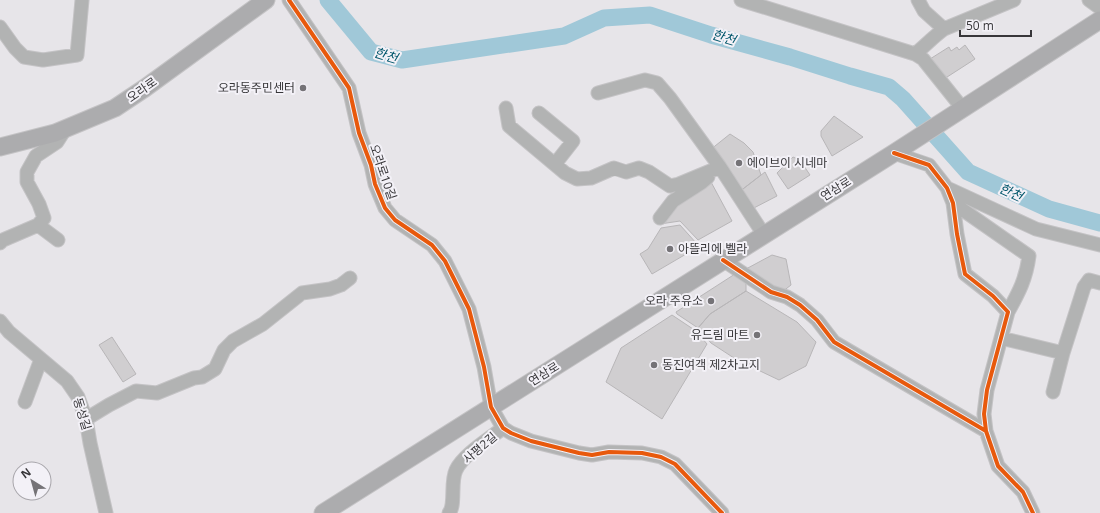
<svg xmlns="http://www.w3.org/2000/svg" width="1100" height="513" font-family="'Open Sans','Noto Sans KR',sans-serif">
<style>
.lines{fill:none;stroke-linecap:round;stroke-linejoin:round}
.river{stroke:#a0c8d8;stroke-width:17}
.building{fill:#d0ced0;stroke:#b8b6b8}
.minor-casing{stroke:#c4c3c5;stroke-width:15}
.major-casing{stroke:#c4c3c5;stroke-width:19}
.minor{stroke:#b2b3b3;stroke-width:13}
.major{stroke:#acacae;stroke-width:17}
.cycleway-casing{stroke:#f3f1f7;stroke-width:6}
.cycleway{stroke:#e8590c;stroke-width:4}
.poi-dot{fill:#757377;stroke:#f3f1f7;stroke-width:1.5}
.labels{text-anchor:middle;stroke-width:4;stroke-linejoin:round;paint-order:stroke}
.poi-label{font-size:12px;fill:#373639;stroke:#f3f1f7;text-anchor:end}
.street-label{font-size:12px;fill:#373639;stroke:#f3f1f7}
.water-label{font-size:13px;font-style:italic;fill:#00566b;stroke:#f3f1f7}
</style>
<rect width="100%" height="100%" fill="#e7e5e9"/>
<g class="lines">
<path class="river" d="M 328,0 L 371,52 L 402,60 L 564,36 L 604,18 L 650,15 L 711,35 L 790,57 L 850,76 L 889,87 L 903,99 L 968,172 L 1049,209 L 1100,223"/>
</g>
<path class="building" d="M 965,45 L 975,59 L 944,79 L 930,59 L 949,47 L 951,51 L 957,47 L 959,50 Z
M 834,116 L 863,137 L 832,156 L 821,136 L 821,131 Z
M 730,134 L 744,143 L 753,152 L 761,175 L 739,192 L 710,150 Z
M 793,157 L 800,160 L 810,175 L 788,189 L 777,173 Z
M 765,172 L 777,196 L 750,210 L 739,192 Z
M 711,182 L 732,221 L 698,240 L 680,221 L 660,224 L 674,204 Z
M 680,225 L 697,244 L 693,250 L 652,274 L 640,254 L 648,249 L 661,228 Z
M 772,255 L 786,259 L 791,285 L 782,292 L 746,269 Z
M 735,274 L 746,282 L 746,291 L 710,314 L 698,328 L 677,314 L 676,312 Z
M 746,291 L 797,322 L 816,342 L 806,366 L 779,380 L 737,360 L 711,343 L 698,328 L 710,314 Z
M 672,315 L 696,331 L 707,344 L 662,419 L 606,382 L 621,348 Z
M 112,337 L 136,374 L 123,382 L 99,345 Z"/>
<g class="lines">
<g class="minor-casing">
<path id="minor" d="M 289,0 L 349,88 L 359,133 L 371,165 L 375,184 L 385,208 L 395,220 L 432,245 L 445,261 L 469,309 L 484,367 L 491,407 L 503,428 L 511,433 L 531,441 L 579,453 L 592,455 L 609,452 L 642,453 L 661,457 L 675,464 L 722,513
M 741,0 L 915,54 L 923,59 L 963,109
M 918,0 L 924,11 L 944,29 L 1014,0
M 1089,0 L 1100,8
M 0,27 L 15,48 L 24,57 L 43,60 L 77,55 L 82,0
M 915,54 C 925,46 933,37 944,29
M 598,93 L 645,80 L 657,83 L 670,98 L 720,167 L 764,235
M 506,108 L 509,126 L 565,173 L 577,179 L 591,178 L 614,168 L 626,172 L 639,168 L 649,172 L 670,186 L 679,184 L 720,167
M 539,113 L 573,141 L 555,164
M 894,153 L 929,165 L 947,188 L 953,203 L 957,234 L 965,274 L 993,296 L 1008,312 L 987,390 L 984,414 L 986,431 L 998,466 L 1023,492 L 1033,513
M 947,188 L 1036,229 L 1100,245
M 953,203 L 1029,256 C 1026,279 1019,292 1008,312
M 660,218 L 673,201 L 701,183 L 708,177
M 38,225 L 58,240
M 0,243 L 3,240 L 38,225 L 44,218 L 39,204 L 27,182 L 27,172 L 36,156 L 57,142 L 66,128
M 723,260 L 771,292 L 787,297 L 800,305 L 817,320 L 834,342 L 986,431
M 0,321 L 9,332 L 67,381 L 78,397 L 86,419 L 90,443 L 106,513
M 1001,338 L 1063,353
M 1053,392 L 1063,353 L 1084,287 L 1089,280 L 1100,283
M 25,402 L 41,359
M 86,419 L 109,405 L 136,391 L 157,393 L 194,378 L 202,377 L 215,369 L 224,350 L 233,341 L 263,324 L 302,293 L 330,289 L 341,285 L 350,278
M 449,513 C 456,505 450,482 456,470 C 463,455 489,439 503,428"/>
</g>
<g class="major-casing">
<path id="major" d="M 0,147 L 55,133 L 115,108 L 145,88 L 266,0
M 323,513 L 894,153 L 1100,20"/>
</g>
<use href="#minor" class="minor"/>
<use href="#major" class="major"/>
<g class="cycleway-casing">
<path id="cycleway" d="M 289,0 L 349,88 L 359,133 L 371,165 L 375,184 L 385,208 L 395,220 L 432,245 L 445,261 L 469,309 L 484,367 L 491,407 L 503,428 L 511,433 L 531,441 L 579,453 L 592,455 L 609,452 L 642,453 L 661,457 L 675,464 L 722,513
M 894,153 L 929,165 L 947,188 L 953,203 L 957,234 L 965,274 L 993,296 L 1008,312 L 987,390 L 984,414 L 986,431 L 998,466 L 1023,492 L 1033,513
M 723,260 L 771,292 L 787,297 L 800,305 L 817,320 L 834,342 L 986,431"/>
</g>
<use href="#cycleway" class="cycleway"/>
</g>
<g class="poi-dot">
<circle cx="303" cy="88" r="4"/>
<circle cx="739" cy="163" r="4"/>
<circle cx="670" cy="249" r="4"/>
<circle cx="711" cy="301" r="4"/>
<circle cx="757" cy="335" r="4"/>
<circle cx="654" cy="365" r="4"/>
</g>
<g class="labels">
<g class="poi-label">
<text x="295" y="92">오라동주민센터</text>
<text x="747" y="167" text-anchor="start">에이브이 시네마</text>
<text x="678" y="253" text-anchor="start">아뜰리에 벨라</text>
<text x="703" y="305">오라 주유소</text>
<text x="749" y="339">유드림 마트</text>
<text x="662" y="369" text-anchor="start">동진여객 제2차고지</text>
</g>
<g class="street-label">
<text transform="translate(142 90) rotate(-35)" y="4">오라로</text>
<text transform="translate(383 172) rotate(71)" y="4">오라로10길</text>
<text transform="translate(836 189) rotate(-32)" y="4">연삼로</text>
<text transform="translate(544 374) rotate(-32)" y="4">연삼로</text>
<text transform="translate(82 414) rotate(73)" y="4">동성길</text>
<text transform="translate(480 448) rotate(-41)" y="4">사평2길</text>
</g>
<g class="water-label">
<text transform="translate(724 37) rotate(17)" y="5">한천</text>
<text transform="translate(386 55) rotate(17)" y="5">한천</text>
<text transform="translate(1011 192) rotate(25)" y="5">한천</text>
</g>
</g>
<g transform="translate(32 481) rotate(323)"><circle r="19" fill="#f3f1f7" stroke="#a8a6ab"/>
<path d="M0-3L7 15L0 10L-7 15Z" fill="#757377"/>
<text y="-6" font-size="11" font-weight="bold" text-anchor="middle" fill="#373639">N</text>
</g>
<path d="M960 30v6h71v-6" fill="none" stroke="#373639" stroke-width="2"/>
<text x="966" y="30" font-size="12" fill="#373639" stroke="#f3f1f7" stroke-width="3" paint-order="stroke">50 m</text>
</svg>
